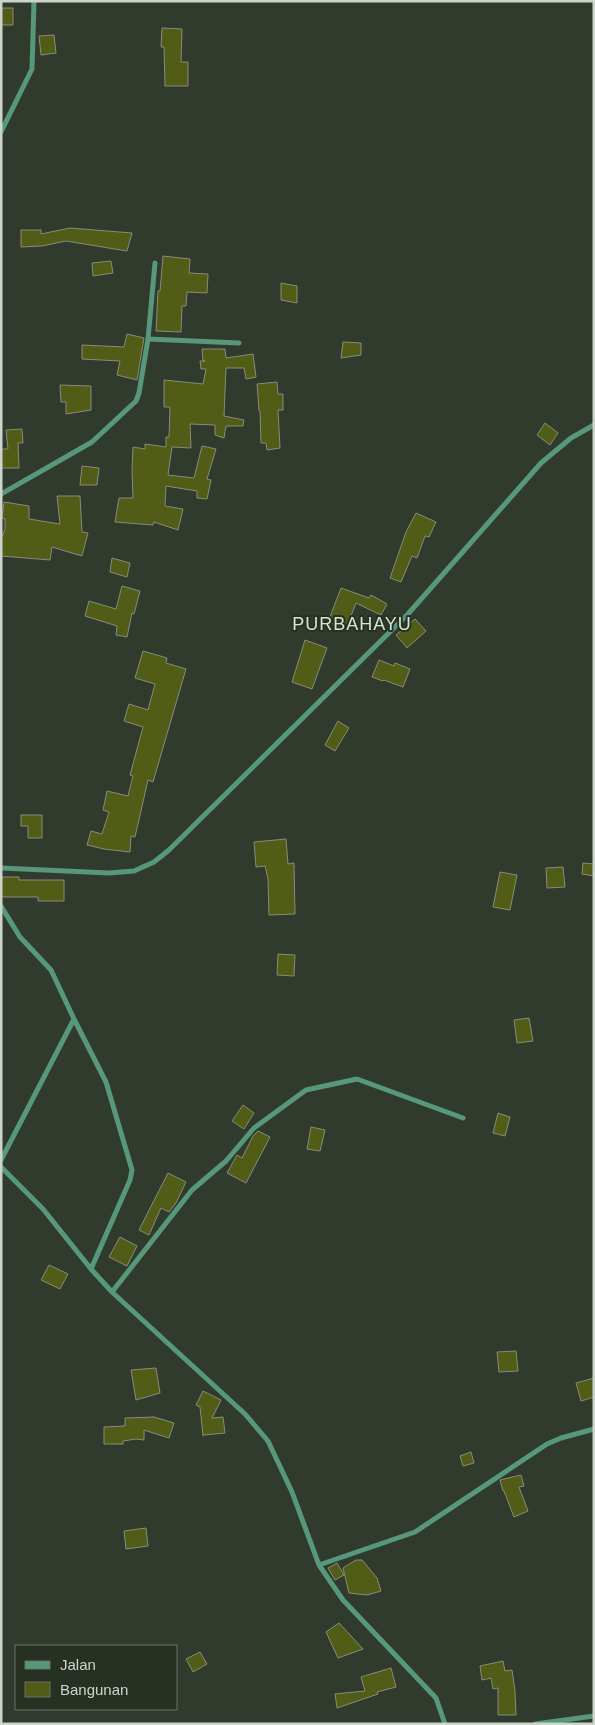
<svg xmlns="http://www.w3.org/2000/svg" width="595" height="1725" font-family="Arial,sans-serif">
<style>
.building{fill:#515c16;stroke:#888c7a}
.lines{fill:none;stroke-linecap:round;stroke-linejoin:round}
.street{stroke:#57977b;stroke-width:5}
.labels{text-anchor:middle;stroke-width:4;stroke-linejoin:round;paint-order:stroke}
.quarter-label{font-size:18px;letter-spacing:1px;fill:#d6e4d3;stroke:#263124}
</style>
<rect width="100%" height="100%" fill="#303b2e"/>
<path class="building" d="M 1,8 L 13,8 L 13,25 L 1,25 Z
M 162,28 L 182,29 L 181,62 L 188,62 L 188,86 L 165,86 L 164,47 L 161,47 Z
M 54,35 L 56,53 L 41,55 L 39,36 Z
M 70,228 L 132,233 L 127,251 L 66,241 L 42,246 L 21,247 L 21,230 L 41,230 L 41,234 Z
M 163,256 L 190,259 L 189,273 L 208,274 L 207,293 L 187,292 L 186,306 L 182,306 L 181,332 L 156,331 L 158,291 L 160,291 Z
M 111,261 L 113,273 L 93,276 L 92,263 Z
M 281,283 L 297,286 L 297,303 L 281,300 Z
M 127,334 L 144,338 L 137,380 L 117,375 L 120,361 L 82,359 L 82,345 L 124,347 Z
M 343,342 L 361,343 L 361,355 L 341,358 Z
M 202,349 L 225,349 L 226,358 L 253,354 L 256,377 L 246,379 L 244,368 L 226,368 L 224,416 L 244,420 L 243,426 L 226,426 L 224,438 L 215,435 L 215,425 L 190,424 L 191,448 L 172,447 L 168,475 L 194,478 L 202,446 L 216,449 L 207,479 L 211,480 L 207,499 L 197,498 L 197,491 L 166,486 L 165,506 L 183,509 L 178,530 L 154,522 L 153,525 L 115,522 L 119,498 L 133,498 L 132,470 L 133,447 L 145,449 L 145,444 L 166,447 L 166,437 L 169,437 L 170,407 L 164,407 L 164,380 L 203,384 L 206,369 L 201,369 L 200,361 L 205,361 L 203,361 Z
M 277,382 L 278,394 L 283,394 L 283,410 L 278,410 L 280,448 L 267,450 L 266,443 L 261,443 L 260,411 L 259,411 L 257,384 Z
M 60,385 L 91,386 L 91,410 L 66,414 L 66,402 L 61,402 Z
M 545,423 L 558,433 L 550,445 L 537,435 Z
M 22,429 L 23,443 L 18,443 L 19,468 L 1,468 L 1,449 L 8,449 L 6,430 Z
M 82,466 L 99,468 L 97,485 L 80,485 Z
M 57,496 L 80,496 L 82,532 L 88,533 L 82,556 L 52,547 L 50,560 L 1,556 L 1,539 L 5,529 L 5,519 L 2,518 L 4,502 L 29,506 L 29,519 L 60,524 Z
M 416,513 L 436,522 L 429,537 L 425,536 L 417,558 L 412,556 L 401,582 L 390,578 L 406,532 Z
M 112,558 L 130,563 L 127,577 L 110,572 Z
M 122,586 L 140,591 L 134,614 L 132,613 L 127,637 L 116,635 L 117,626 L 85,616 L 89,601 L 116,609 Z
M 341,588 L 369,598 L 371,595 L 387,604 L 381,615 L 356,603 L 346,629 L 328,622 Z
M 415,619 L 426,631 L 407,648 L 396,635 Z
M 305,640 L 327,648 L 312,689 L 292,682 Z
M 143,651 L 167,658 L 166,663 L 186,669 L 153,782 L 148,780 L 135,837 L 131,836 L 130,852 L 104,849 L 87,845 L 91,831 L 102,834 L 109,812 L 103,810 L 107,791 L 128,796 L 133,776 L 130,775 L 143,727 L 124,721 L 129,704 L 148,710 L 155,684 L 135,678 Z
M 379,660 L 394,666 L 395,663 L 410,669 L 403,687 L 384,680 L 383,681 L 372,677 Z
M 338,721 L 349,728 L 335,751 L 325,745 Z
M 21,815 L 42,815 L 42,838 L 28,838 L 28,826 L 21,826 Z
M 286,839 L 288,864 L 294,863 L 295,914 L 269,915 L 268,879 L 265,866 L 256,867 L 254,842 Z
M 583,863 L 594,864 L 594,876 L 582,874 Z
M 563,867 L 565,887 L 547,888 L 546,868 Z
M 500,872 L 517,875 L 510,910 L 493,907 Z
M 2,877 L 19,877 L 19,880 L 64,880 L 64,901 L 38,901 L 38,897 L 1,897 Z
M 278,954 L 295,955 L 294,976 L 277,975 Z
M 529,1018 L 533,1041 L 517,1043 L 514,1020 Z
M 243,1105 L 254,1113 L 244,1129 L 232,1121 Z
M 498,1113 L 510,1117 L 505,1136 L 493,1133 Z
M 311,1127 L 325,1130 L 320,1151 L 307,1149 Z
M 258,1131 L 270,1137 L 246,1183 L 227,1173 L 237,1155 L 242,1158 L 253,1136 Z
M 168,1173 L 186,1182 L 176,1203 L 169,1212 L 161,1208 L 149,1235 L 139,1230 Z
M 120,1237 L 137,1246 L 127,1266 L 109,1257 Z
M 49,1265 L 68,1274 L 60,1289 L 41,1280 Z
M 516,1351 L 518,1371 L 499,1372 L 497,1352 Z
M 156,1368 L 160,1393 L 136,1400 L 131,1370 Z
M 594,1378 L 594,1397 L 581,1401 L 576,1383 Z
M 203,1391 L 221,1400 L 212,1418 L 223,1417 L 225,1433 L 204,1435 L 203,1436 L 200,1407 L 196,1405 Z
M 154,1417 L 174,1423 L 169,1438 L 144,1430 L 144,1440 L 136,1439 L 123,1441 L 123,1444 L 104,1444 L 104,1427 L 125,1426 L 125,1418 Z
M 471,1452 L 474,1463 L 463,1466 L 460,1456 Z
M 521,1475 L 524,1486 L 519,1487 L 528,1511 L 514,1517 L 504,1491 L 503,1491 L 500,1480 Z
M 146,1528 L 148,1546 L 126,1549 L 124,1531 Z
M 356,1560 L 362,1560 L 377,1578 L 381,1591 L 367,1595 L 349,1593 L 343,1568 Z
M 337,1563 L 344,1575 L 335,1580 L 328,1568 Z
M 339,1623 L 363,1649 L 338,1658 L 326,1632 Z
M 200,1652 L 207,1664 L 193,1672 L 186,1659 Z
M 503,1661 L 505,1671 L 512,1670 L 515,1691 L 516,1715 L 498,1715 L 498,1688 L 493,1689 L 491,1678 L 482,1680 L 480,1666 Z
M 391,1668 L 396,1687 L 377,1692 L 378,1694 L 337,1708 L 335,1694 L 365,1691 L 361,1677 Z"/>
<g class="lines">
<path class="street" d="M 1,132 L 32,69 L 34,1
M 148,339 L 239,343
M 1,494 L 92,442 L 136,401 L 139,393 L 148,339 L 155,263
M 1,868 L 109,873 L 134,871 L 154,862 L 169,850 L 408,614 L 541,463 L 571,438 L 594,425
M 1,906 L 20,937 L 51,970 L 74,1019 L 1,1160
M 74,1019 L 106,1082 L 132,1170 L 130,1180 L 91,1269
M 1,1167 L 43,1209 L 91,1269 L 112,1292 L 245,1414 L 268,1441 L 292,1492 L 319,1565 L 343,1600 L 436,1698 L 445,1724
M 112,1292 L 192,1190 L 226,1161 L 254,1128 L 306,1090 L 357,1079 L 463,1118
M 319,1565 L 415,1532 L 547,1444 L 561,1438 L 594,1429
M 535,1724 L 594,1716"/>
</g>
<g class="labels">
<g class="quarter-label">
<text x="352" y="630">PURBAHAYU</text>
</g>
</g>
<rect width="595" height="1725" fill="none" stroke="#cdd4cb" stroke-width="5"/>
<rect x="15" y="1645" width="162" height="65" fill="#263124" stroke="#697267"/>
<rect x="25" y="1661" width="25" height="8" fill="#57977b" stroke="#697267"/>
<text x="60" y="1670" font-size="15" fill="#cdd4cb">Jalan</text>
<rect x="25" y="1682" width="25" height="15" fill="#515c16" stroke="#697267"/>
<text x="60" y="1695" font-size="15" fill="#cdd4cb">Bangunan</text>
</svg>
